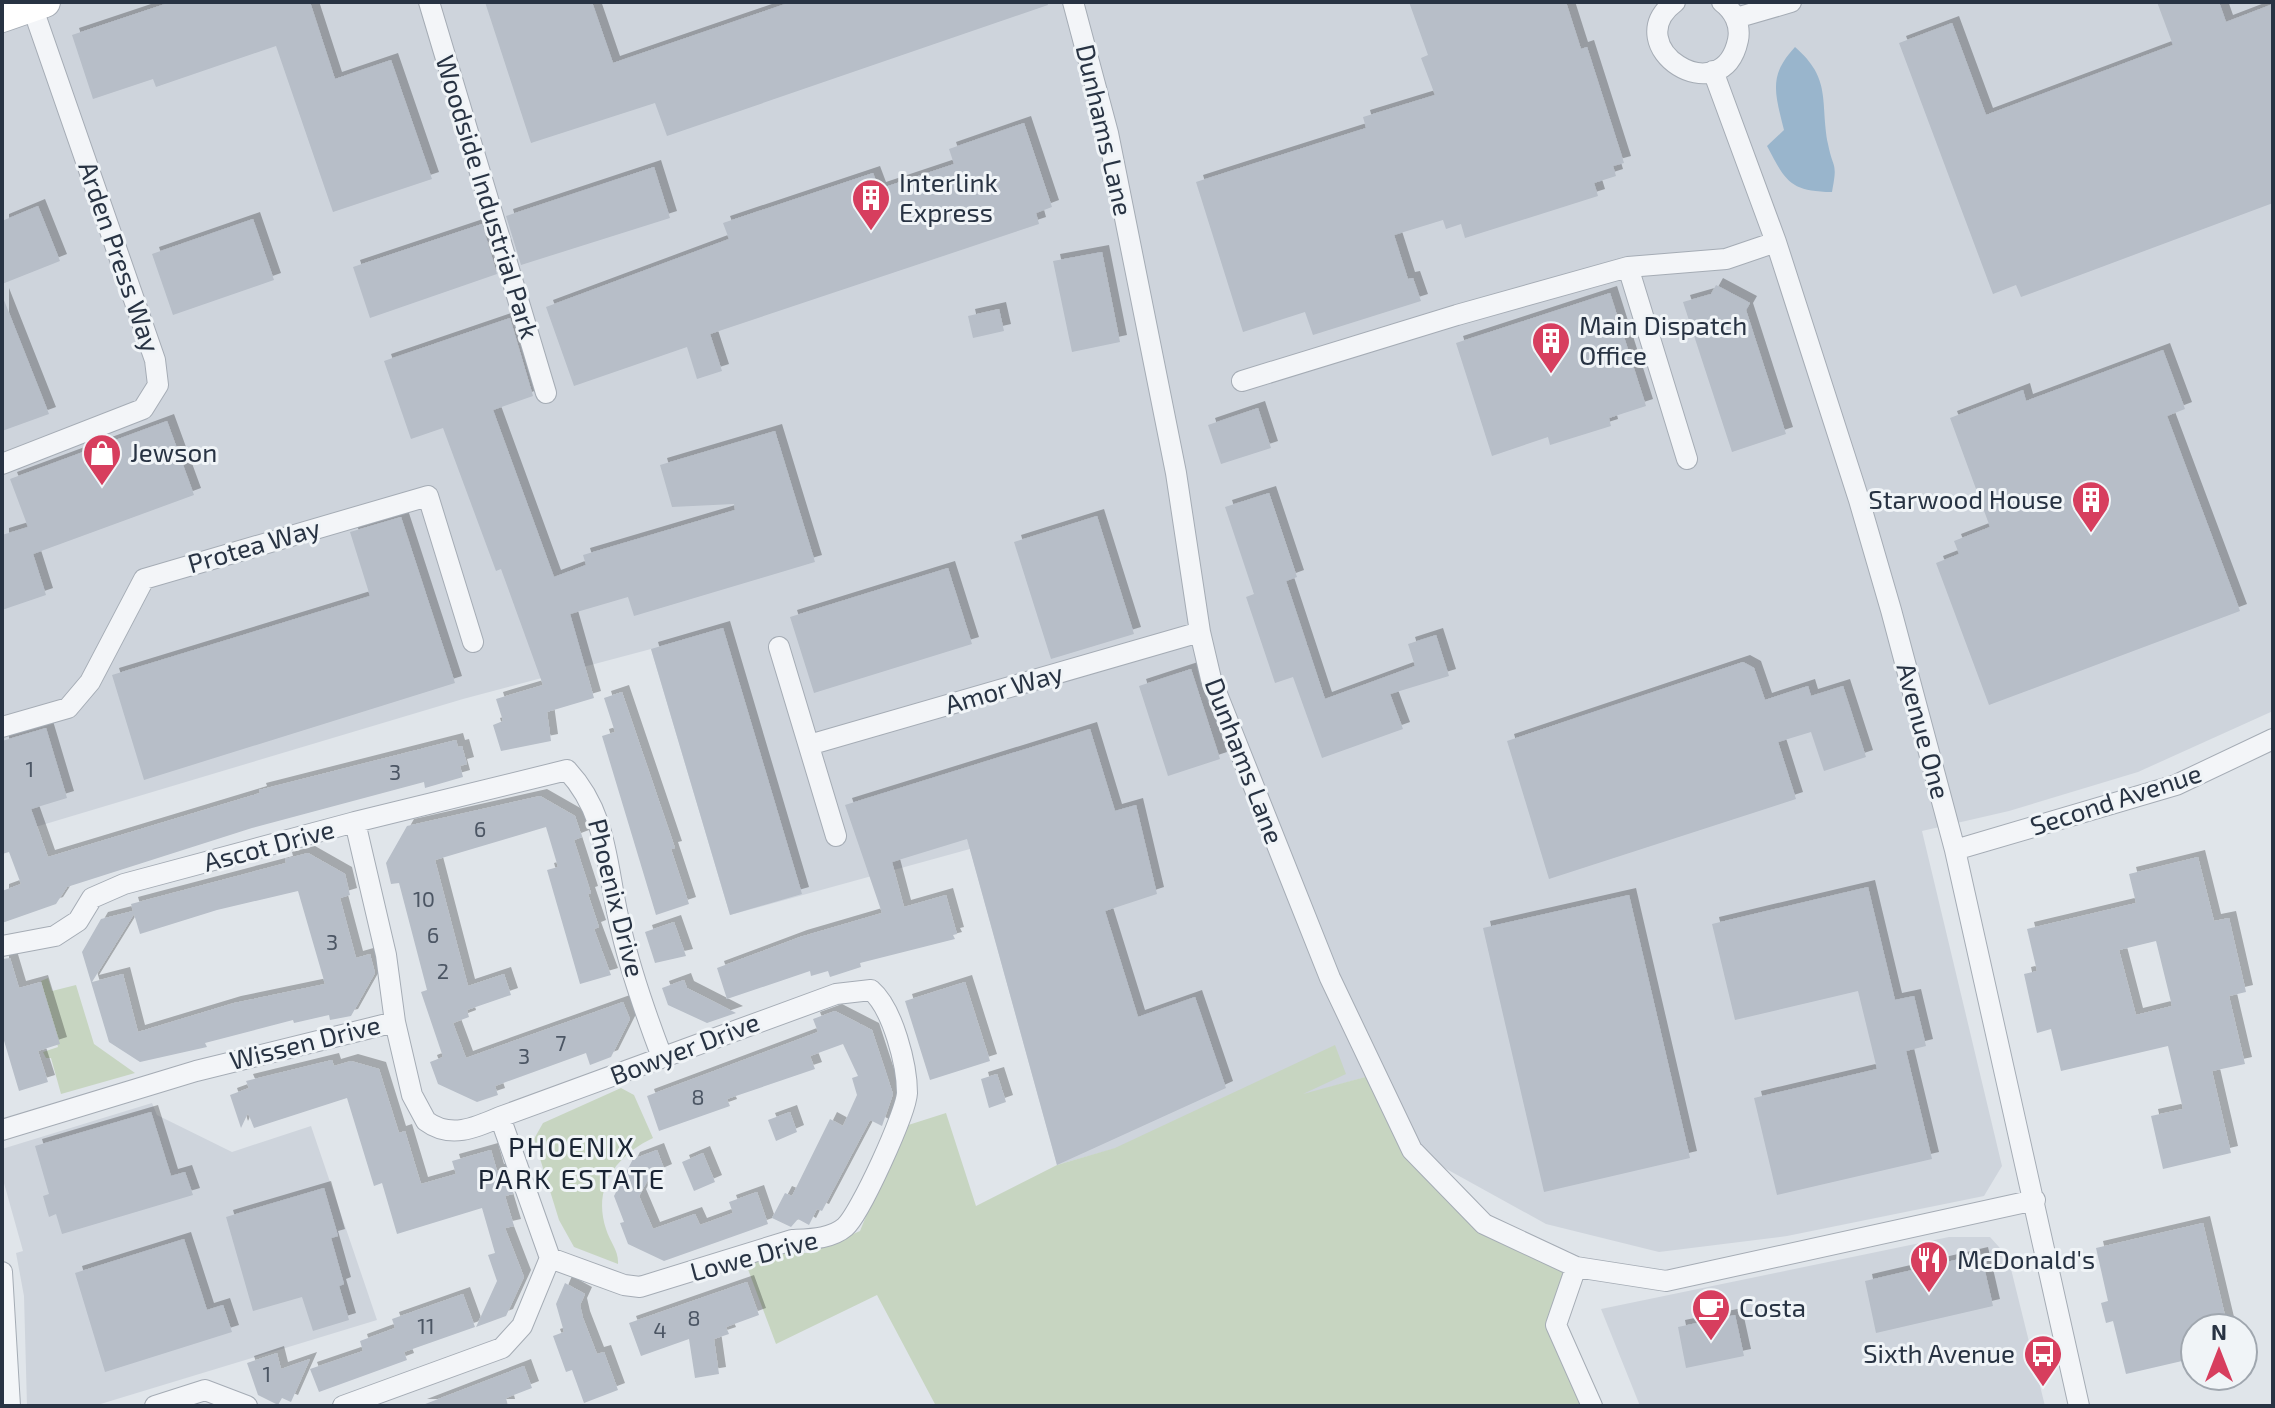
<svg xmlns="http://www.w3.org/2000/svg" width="2275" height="1408" font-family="'Exo 2',sans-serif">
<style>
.built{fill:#ced4dc}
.green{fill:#c7d5c1}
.water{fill:#99b5cc}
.building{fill:#b7bec8;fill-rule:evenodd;filter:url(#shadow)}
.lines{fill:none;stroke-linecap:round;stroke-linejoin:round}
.street-casing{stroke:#a5acb5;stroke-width:22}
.secondary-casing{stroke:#a5acb5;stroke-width:32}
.street{stroke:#f3f5f8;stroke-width:20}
.secondary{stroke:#fff;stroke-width:30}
.labels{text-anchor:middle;stroke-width:6;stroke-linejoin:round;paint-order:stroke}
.number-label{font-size:22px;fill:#4c5664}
.street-label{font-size:26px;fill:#283343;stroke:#f0f4f7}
.poi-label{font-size:26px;fill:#283343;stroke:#f0f4f7;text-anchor:start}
.neighbourhood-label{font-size:28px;letter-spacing:2px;fill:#1a2434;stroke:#f0f4f7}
</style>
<defs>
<filter id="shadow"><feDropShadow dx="7" dy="-7" stdDeviation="0" flood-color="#0004"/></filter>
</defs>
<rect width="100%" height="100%" fill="#e0e5ea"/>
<path class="built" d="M 2,2 L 2273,2 L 2273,711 L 2138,772 L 2009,811 L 1922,831 L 2002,1166 L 1984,1196 L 1787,1236 L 1659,1252 L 1546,1224 L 1412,1150 L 1376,1074 L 1057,1165 L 970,849 L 730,915 L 651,649 L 463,699 L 2,837 Z
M 152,1103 L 157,1115 L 232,1152 L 311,1126 L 377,1320 L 94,1406 L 27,1406 L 24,1296 L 16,1253 L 23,1251 L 2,1176 L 2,1149 Z
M 1949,1237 L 1990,1237 L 2008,1257 L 2045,1406 L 1640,1406 L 1601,1309 Z"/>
<path class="green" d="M 48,978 L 52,991 L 76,985 L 94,1044 L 135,1073 L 61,1094 L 51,1058 L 46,1058 L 43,1052 L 58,1047 L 41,981 Z
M 1335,1045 L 1346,1074 L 1303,1094 L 1376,1074 L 1412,1150 L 1484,1224 L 1576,1267 L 1556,1325 L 1592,1406 L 936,1406 L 877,1295 L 776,1344 L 746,1264 L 777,1253 L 809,1253 L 860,1231 L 902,1127 L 946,1113 L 976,1206 L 1057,1165 L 1115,1148 Z
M 621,1088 L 634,1095 L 653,1138 C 617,1155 592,1187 606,1229 C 610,1242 619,1251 618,1264 L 574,1247 L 559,1220 L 534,1139 L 543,1123 Z"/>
<path class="water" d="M 1795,47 C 1832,79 1820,101 1828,144 C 1833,170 1838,161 1832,192 C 1790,191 1786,182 1767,146 L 1784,130 C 1775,93 1768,76 1795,47 Z"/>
<path class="building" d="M 171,2 L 310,2 L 335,79 L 391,60 L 432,179 L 333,212 L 276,46 L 156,87 L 153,79 L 93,99 L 72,35 Z
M 485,2 L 592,2 L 613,63 L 791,2 L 1047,2 L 1048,5 L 667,136 L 655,103 L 531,143 Z
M 1409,2 L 1566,2 L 1581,49 L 1587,47 L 1624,163 L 1613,166 L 1616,176 L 1594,183 L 1598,196 L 1465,238 L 1461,224 L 1446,229 L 1443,220 L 1394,235 L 1408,279 L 1413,278 L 1421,301 L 1313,335 L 1305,312 L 1243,332 L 1196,182 L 1366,128 L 1363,117 L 1435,95 L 1421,58 L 1428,55 Z
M 2157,2 L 2219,2 L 2226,22 L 2273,4 L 2273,203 L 2021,297 L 2016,285 L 1993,294 L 1899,43 L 1952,23 L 1986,115 L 2173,45 Z
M 1024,123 L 1052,207 L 1036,213 L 1039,224 L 710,334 L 722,371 L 697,379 L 687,347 L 574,386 L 546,307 L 729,239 L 723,223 L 873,173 L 879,189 L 954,164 L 949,149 Z
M 654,167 L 670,218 L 521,265 L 506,216 Z
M 38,206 L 60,261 L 2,284 L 2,221 Z
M 253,219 L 274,280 L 173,315 L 152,254 Z
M 482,224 L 497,274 L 370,318 L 353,267 Z
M 1102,252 L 1120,342 L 1072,352 L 1053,261 Z
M 1716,285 L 1750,303 L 1746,310 L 1786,434 L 1732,452 L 1683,302 L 1711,294 Z
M 1610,293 L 1646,406 L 1609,418 L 1611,426 L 1550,445 L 1548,437 L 1492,456 L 1456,343 Z
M 2,295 L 49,414 L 2,431 Z
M 999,309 L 1004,331 L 973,338 L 968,316 Z
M 510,318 L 533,396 L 493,410 L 554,577 L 586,565 L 583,555 L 735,510 L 734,504 L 672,507 L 660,465 L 775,431 L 815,562 L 634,616 L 628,597 L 570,614 L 594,698 L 547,712 L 551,741 L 501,751 L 493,725 L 503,721 L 496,699 L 543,685 L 501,569 L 496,571 L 443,428 L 411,439 L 384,361 Z
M 2163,350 L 2185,409 L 2167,416 L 2240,611 L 1989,705 L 1936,563 L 1959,554 L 1954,541 L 1990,527 L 1950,418 L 2023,390 L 2026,401 Z
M 1258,408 L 1271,448 L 1221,464 L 1208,425 Z
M 167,421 L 194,495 L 33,554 L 46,595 L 2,610 L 2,535 L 28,527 L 10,479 Z
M 1269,493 L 1297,577 L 1286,581 L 1325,699 L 1415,666 L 1408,644 L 1436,635 L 1449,676 L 1390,694 L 1403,729 L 1322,758 L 1293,677 L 1275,683 L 1246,597 L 1254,594 L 1225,507 Z
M 1097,516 L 1134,634 L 1051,659 L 1014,542 Z
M 401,517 L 455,683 L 144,780 L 112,675 L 370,596 L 350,532 Z
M 948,568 L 972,644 L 814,693 L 790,617 Z
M 723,628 L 802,894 L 730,915 L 651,649 Z
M 1743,662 L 1754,668 L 1765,700 L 1808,686 L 1811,696 L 1843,686 L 1866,757 L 1824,771 L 1811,732 L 1778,742 L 1796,799 L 1549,879 L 1507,741 Z
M 1191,669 L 1220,759 L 1168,776 L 1139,686 Z
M 622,692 L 675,848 L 671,849 L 689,904 L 656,915 L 602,736 L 615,732 L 604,698 Z
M 46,728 L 67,798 L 31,809 L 48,857 L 260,793 L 259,790 L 456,740 L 458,747 L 462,746 L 467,764 L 460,766 L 463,777 L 425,788 L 424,782 L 252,828 L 67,887 L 56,904 L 2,923 L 2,891 L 21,884 L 9,852 L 2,854 L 2,741 Z
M 1090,729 L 1115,811 L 1136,805 L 1157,894 L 1105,911 L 1138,1017 L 1195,997 L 1226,1088 L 1057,1165 L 967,839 L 892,862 L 904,907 L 946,895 L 957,934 L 953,935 L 955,939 L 860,963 L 861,967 L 830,977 L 828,971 L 811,976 L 810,971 L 727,999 L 717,968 L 800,937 L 882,913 L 845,805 Z
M 540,796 L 575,816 L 582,837 L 574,840 L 591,893 L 588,894 L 599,927 L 594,929 L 611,975 L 580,984 L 547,870 L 558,867 L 546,827 L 435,860 L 468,986 L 504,974 L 511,995 L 467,1010 L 469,1017 L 453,1023 L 466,1058 L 623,1002 L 630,1019 L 611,1057 L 590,1065 L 586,1053 L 495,1086 L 498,1095 L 477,1102 L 438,1084 L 430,1062 L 443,1057 L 421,992 L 427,990 L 399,883 L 391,884 L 386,863 L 407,826 Z
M 308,853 L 345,874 L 350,895 L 340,898 L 356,958 L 370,954 L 375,973 L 351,1016 L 330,1020 L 329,1015 L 294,1023 L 293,1020 L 205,1043 L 207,1047 L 140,1062 L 109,1042 L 82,952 L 101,919 L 133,911 L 131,904 L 146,900 L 286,863 L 285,859 ZM 298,891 L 325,984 L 234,1003 L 138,1032 L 123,974 L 92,982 L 134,914 L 140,934 L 217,910 Z
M 2198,857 L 2214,921 L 2229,918 L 2246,992 L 2229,996 L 2245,1064 L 2212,1071 L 2231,1153 L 2163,1169 L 2151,1116 L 2183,1109 L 2168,1046 L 2061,1071 L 2051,1029 L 2037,1033 L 2024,974 L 2037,971 L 2027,929 L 2136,903 L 2129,874 ZM 2156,941 L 2172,1006 L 2136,1015 L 2119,950 Z
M 1868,887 L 1895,1000 L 1914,996 L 1926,1046 L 1906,1051 L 1932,1159 L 1777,1195 L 1754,1098 L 1877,1069 L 1858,991 L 1735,1020 L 1712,924 Z
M 1629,895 L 1690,1158 L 1544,1192 L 1483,928 Z
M 674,922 L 686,956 L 655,963 L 645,932 Z
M 10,958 L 19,988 L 41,982 L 60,1044 L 38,1051 L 48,1082 L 19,1091 L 2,1034 L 2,959 Z
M 684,980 L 687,988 L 736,1013 L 707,1023 L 668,1005 L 662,988 Z
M 965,982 L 990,1061 L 930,1080 L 905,1001 Z
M 835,1011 L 872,1030 L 893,1094 L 882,1126 L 870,1120 L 822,1211 L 817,1209 L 809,1225 L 798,1219 L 791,1227 L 772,1218 L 785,1193 L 792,1196 L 830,1119 L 843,1126 L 857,1095 L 852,1078 L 858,1076 L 843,1044 L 810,1056 L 815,1069 L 727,1099 L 730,1106 L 659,1131 L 647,1096 L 818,1032 L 813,1019 Z
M 332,1060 L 334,1066 L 351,1061 L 379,1069 L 399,1133 L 405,1131 L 421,1184 L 456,1174 L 452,1161 L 491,1150 L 497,1171 L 504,1169 L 513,1194 L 505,1196 L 514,1226 L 505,1228 L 524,1277 L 506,1316 L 476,1327 L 497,1281 L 488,1255 L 495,1253 L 482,1208 L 397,1234 L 382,1183 L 374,1186 L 347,1098 L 254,1128 L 248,1113 L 241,1128 L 230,1095 L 249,1088 L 246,1081 Z
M 997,1074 L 1006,1102 L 989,1108 L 981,1079 Z
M 151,1112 L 171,1176 L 185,1172 L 193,1195 L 62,1234 L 56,1214 L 49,1217 L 43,1196 L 49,1194 L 35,1146 Z
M 790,1112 L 797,1132 L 776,1141 L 768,1120 Z
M 657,1150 L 665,1171 L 649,1178 L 639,1196 L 653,1229 L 695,1214 L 700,1225 L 733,1213 L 729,1202 L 757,1192 L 768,1224 L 664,1261 L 628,1244 L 620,1223 L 624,1222 L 614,1196 L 633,1159 Z
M 703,1153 L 715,1182 L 694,1191 L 682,1162 Z
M 324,1188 L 338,1236 L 331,1238 L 344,1284 L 339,1286 L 349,1320 L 313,1331 L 302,1297 L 253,1311 L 226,1217 Z
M 2203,1223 L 2228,1328 L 2195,1328 L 2195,1358 L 2126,1374 L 2113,1321 L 2106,1323 L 2101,1303 L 2108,1301 L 2096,1248 Z
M 184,1239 L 207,1310 L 223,1305 L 232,1332 L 105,1372 L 75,1273 Z
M 1981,1254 L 1993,1306 L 1876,1333 L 1865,1281 Z
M 747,1282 L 759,1315 L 726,1327 L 729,1334 L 714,1339 L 719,1374 L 695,1378 L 689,1339 L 641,1356 L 629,1323 Z
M 565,1283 L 585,1294 L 580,1305 L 583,1318 L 597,1354 L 604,1352 L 618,1390 L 584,1403 L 572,1370 L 566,1372 L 553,1336 L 564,1332 L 556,1304 Z
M 463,1294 L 475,1327 L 404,1352 L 407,1360 L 319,1392 L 310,1369 L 363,1351 L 360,1341 L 395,1328 L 392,1319 Z
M 1735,1315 L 1744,1356 L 1686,1368 L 1678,1327 Z
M 277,1353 L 281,1369 L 310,1359 L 291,1402 L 282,1398 L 278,1405 L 258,1395 L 247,1363 Z
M 524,1366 L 532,1388 L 506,1398 L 508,1406 L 420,1406 Z"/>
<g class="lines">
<g class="street-casing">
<path id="street" d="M 429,2 L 546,393
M 1073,2 L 1108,133 L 1176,473 L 1200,632 L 1211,679 L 1330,978 L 1412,1150 L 1484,1224 L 1576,1267 L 1666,1281 L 2035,1200
M 1675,2 C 1616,46 1722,115 1738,40 C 1741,25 1734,11 1722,2
M 1736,18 L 1791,2
M 1713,71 L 1776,242 L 1859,500 L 1891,610 L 1955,850 L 2079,1406
M 1628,267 L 1687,459
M 1242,381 L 1457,315 L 1628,267 L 1726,259 L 1776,242
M 2,464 L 143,409 L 158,385 L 155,360 L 32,6
M 779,647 L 836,836
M 2,727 L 68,708 L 90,682 L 144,579 L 428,496 L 473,642
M 809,745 L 1200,632
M 355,822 L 567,770 C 610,816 606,872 621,929 C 631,973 646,1015 662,1057
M 1955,850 L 2176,785 L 2273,739
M 2,946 L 55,936 L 78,921 L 92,898 L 124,884 L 355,822 L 386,955 L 395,1022
M 500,1117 L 836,994 L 871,990 C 893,1009 907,1065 907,1093 C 906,1113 860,1214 845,1227 C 831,1239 810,1239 792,1240 L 640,1287 L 624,1285 L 550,1258
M 2,1130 L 196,1071 L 395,1022 L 412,1095 L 426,1121 C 450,1139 475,1128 500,1117 L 550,1258 L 522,1326 L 502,1348 L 343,1406
M 1576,1267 L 1556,1325 L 1592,1406
M 2,1272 L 10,1406
M 155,1406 L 205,1390 L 247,1406"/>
</g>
<g class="secondary-casing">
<path id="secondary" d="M 2,17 L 45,2"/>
</g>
<use href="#street" class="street"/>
<use href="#secondary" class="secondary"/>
</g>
<defs>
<g id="building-pin" transform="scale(2)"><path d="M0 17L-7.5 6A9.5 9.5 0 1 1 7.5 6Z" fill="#d73e5e" stroke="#f0f4f7"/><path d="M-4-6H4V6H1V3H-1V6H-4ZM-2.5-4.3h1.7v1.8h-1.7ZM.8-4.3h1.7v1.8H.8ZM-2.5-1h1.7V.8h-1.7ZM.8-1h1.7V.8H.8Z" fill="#fff"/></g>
<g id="shop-pin" transform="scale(2)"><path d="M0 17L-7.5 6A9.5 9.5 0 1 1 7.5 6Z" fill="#d73e5e" stroke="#f0f4f7"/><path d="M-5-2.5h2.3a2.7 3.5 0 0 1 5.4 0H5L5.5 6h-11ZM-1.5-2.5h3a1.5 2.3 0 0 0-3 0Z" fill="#fff"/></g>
<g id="restaurant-pin" transform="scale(2)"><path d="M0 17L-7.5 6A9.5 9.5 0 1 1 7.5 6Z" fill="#d73e5e" stroke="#f0f4f7"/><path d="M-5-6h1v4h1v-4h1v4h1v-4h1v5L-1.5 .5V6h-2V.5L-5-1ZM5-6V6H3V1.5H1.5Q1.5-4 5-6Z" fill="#fff"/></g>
<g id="cafe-pin" transform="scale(2)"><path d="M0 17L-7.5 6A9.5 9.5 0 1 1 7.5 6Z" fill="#d73e5e" stroke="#f0f4f7"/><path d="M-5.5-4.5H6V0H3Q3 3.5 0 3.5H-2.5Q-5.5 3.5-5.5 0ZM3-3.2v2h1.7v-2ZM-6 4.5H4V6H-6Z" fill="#fff"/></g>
<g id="bus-pin" transform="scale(2)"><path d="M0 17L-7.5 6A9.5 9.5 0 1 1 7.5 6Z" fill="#d73e5e" stroke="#f0f4f7"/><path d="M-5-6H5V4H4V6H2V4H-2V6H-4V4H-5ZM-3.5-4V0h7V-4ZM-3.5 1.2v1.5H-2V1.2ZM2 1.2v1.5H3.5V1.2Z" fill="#fff"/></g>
</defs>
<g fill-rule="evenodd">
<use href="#building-pin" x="871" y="198"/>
<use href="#building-pin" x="1551" y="341"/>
<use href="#shop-pin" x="102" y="453"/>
<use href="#building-pin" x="2091" y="500"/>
<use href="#restaurant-pin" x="1929" y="1260"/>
<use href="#cafe-pin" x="1711" y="1308"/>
<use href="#bus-pin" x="2043" y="1354"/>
</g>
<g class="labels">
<g class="number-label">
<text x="30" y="777">1</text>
<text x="395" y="780">3</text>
<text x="480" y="837">6</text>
<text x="424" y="907">10</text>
<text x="433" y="943">6</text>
<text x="332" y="950">3</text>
<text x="443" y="979">2</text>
<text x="561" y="1051">7</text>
<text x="524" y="1064">3</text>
<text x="698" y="1105">8</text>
<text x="694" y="1326">8</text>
<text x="426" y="1334">11</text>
<text x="660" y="1338">4</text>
<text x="267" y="1382">1</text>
</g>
<g class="street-label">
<text transform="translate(1104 130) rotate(77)" y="9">Dunhams Lane</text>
<text transform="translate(487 197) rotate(73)" y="9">Woodside Industrial Park</text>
<text transform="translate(119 257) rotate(71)" y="9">Arden Press Way</text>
<text transform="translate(254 546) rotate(-16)" y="9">Protea Way</text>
<text transform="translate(1004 689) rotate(-16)" y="9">Amor Way</text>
<text transform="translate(1923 731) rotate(75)" y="9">Avenue One</text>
<text transform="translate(1244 761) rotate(69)" y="9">Dunhams Lane</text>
<text transform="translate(2116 800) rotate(-18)" y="9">Second Avenue</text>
<text transform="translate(269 846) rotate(-15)" y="9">Ascot Drive</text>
<text transform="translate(616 898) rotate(76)" y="9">Phoenix Drive</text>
<text transform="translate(305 1043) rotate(-14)" y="9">Wissen Drive</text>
<text transform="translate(685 1049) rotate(-21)" y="9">Bowyer Drive</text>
<text transform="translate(754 1256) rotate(-15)" y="9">Lowe Drive</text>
</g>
<g class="poi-label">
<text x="899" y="192">Interlink<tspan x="899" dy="30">Express</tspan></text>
<text x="1579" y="335">Main Dispatch<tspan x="1579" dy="30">Office</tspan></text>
<text x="130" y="462">Jewson</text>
<text x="2063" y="509" text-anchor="end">Starwood House</text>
<text x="1957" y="1269">McDonald's</text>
<text x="1739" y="1317">Costa</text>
<text x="2015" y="1363" text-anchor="end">Sixth Avenue</text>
</g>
<g class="neighbourhood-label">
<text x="572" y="1157">PHOENIX<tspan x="572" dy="32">PARK ESTATE</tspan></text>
</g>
</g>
<rect width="2275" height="1408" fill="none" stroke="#283343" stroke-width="8"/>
<g transform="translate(2219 1352)"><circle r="38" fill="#f0f4f7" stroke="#a0a7af" stroke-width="2"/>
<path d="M0-6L14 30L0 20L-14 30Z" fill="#d73e5e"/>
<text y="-12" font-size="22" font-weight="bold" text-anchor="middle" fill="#283343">N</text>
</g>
</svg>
